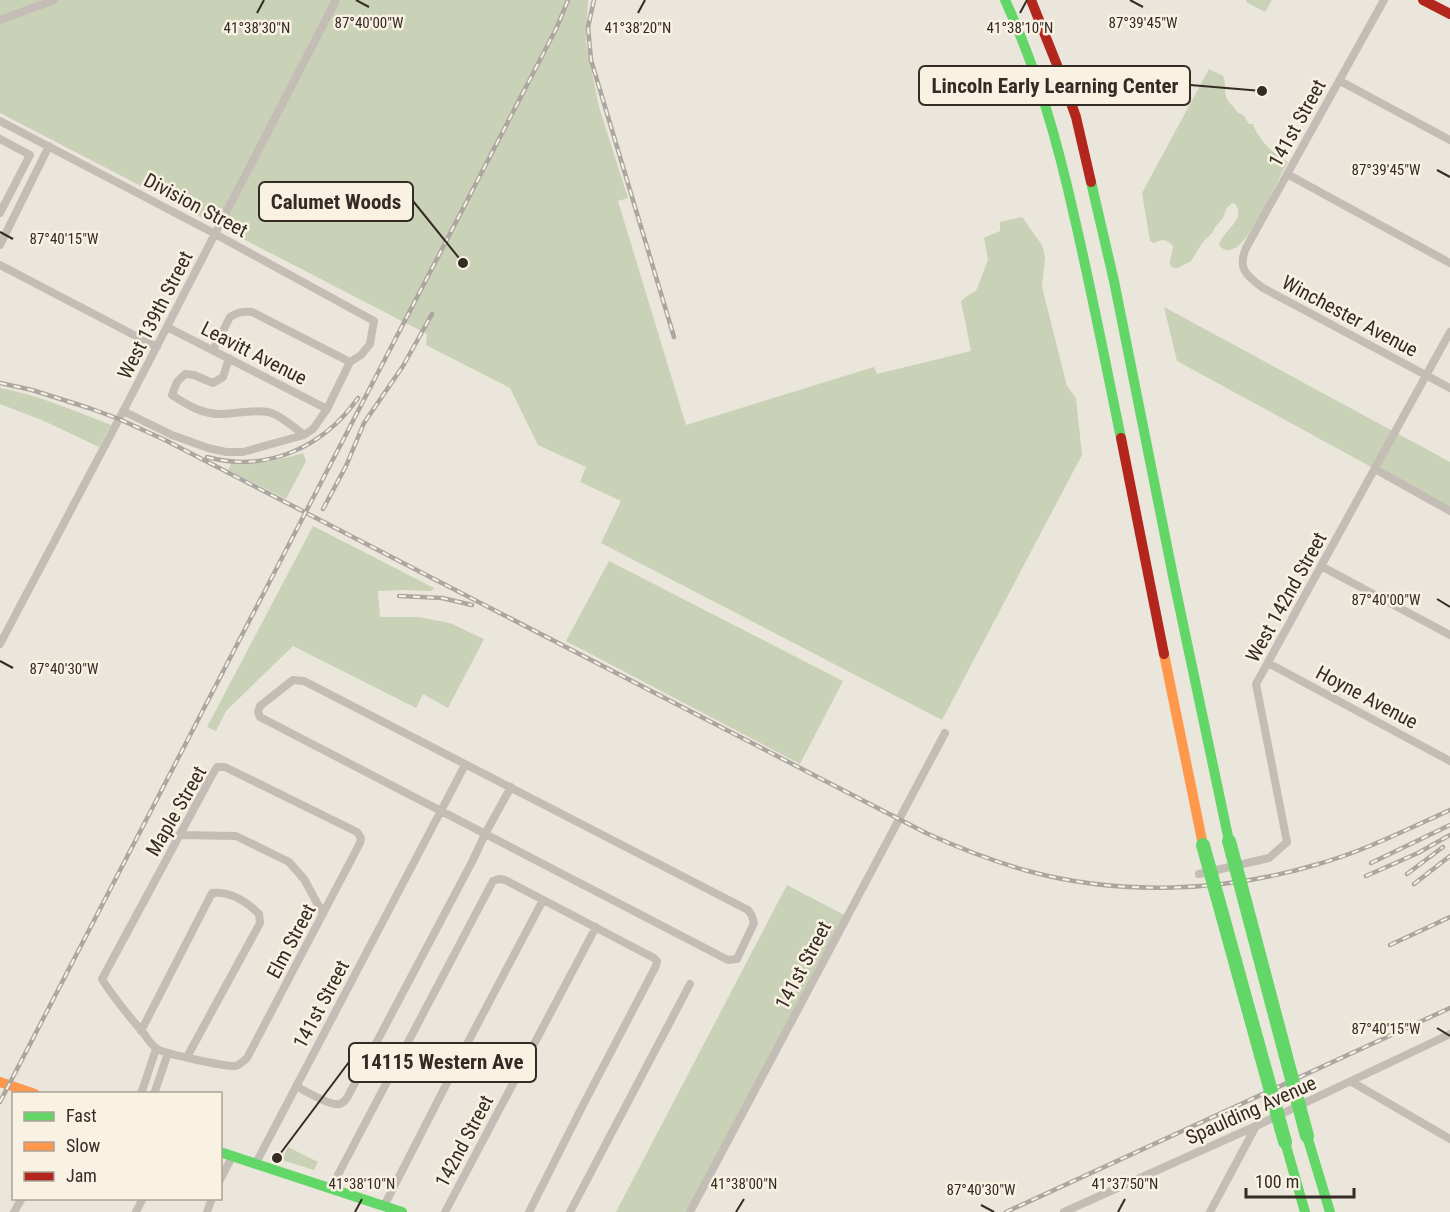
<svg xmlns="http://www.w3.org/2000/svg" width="1450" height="1212" font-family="'Roboto Condensed',sans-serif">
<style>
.green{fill:#c9d1b6}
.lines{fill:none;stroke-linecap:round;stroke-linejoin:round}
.street{stroke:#c3bdb6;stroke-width:8}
.fast{stroke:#63d668;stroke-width:10}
.slow{stroke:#ff974d;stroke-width:10}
.jam{stroke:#b3261e;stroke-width:10}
.rail-casing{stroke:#aba6a0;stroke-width:4.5}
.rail{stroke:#f9f1e2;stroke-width:2;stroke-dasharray:7;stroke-linecap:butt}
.fast-bridge{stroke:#63d668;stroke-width:14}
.ticks{fill:none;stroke:#332b24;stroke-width:2}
.labels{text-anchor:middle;stroke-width:5;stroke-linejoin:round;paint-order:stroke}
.street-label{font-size:20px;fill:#332b24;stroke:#f9f1e2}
.ticks-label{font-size:15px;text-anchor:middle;fill:#332b24;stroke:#f9f1e2;stroke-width:5;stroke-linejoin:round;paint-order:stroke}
.leader{fill:none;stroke:#332b24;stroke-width:2}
.callout-dot{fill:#332b24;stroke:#f9f1e2;stroke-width:2}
.callout{fill:#f9f1e2;stroke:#332b24;stroke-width:2}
.callout-label{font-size:21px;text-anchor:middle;font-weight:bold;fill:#332b24}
</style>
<rect width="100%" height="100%" fill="#ebe6dc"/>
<path class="green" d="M 0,0 L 588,0 L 586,43 L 599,107 L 628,198 L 618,201 L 686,425 L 874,367 L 877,374 L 971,351 L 961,301 L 970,294 L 976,291 L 988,260 L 984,238 L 1000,231 L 1000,222 L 1022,217 L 1042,245 L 1045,257 L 1042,287 L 1067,386 L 1076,398 L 1082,455 L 942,720 L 601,543 L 621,501 L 580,482 L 586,467 L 538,445 L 510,388 L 426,345 L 427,334 L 0,113 Z
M 1247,0 L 1272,0 L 1265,12 L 1246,2 Z
M 1209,69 L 1223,76 C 1226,83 1224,88 1226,96 C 1227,102 1234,106 1237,112 L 1244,116 L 1249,124 L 1253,124 C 1258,139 1273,154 1288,162 C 1284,169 1280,176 1277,183 C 1270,195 1239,271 1219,245 C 1223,230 1247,219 1235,204 L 1232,203 L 1226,209 L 1223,218 L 1216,226 L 1212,233 L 1203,242 L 1191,261 L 1178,268 L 1173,268 L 1170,264 C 1170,257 1173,252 1173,246 C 1167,239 1162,239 1154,243 L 1150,241 L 1142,193 Z
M 1164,307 L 1450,462 L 1450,510 L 1177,361 Z
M 0,388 C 38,395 75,411 111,425 L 99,447 L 44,421 L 0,404 Z
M 303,453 L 306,461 L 286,499 L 228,470 L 231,464 C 256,466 279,460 303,453 Z
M 313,526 L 434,588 L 431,591 L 403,590 L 378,591 L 380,617 L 418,617 L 450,623 L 484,639 L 448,708 L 423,694 L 416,708 L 293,646 L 226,711 L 216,731 L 207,727 Z
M 609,561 L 843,681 L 800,764 L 566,641 Z
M 787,885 L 848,917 L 690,1212 L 616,1212 Z
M 288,1147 L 318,1162 L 314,1170 L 282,1160 Z"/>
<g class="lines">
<path class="street" d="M 1384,0 L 1246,248 C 1237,269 1247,276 1263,288 L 1450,388
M 0,20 L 54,0
M 1340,81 L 1450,140
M 0,121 L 206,229 L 374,321 L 370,344 L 361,355 L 350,362 L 327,409 L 313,429 L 304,435 L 243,452 L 226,452 L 208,448 L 172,435 L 123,411
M 0,139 L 30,155 L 0,213
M 1287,174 L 1450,263
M 0,245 L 49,146
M 0,265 L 157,347
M 167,327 L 327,409
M 213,350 L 230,317 C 238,312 243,311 252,312 L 350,362
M 229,358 L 223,377 L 213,383 L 194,375 L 185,374 L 177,382 L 172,395 C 187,405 202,414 220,414 C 236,414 252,409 268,412 C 279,414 295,428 304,435
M 1375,469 L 1450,511
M 1321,566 L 1450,635
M 0,644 L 128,402 L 336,0
M 1268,663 L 1450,761
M 293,680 L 304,681 C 452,758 600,833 748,910 L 752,916 L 754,923 L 737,959 L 728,960 L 260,717 L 258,712 L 260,706 Z
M 217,767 L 225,767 L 357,832 L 361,838 L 360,843 L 247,1058 C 243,1061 240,1065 235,1066 C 227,1067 166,1054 157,1049 C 153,1046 148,1040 145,1035 C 130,1017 114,999 102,979 L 212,775 Z
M 179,835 L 236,836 L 289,862 L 304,879 L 323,914
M 1199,874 L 1269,858 L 1287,842 L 1256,684 L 1450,332
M 141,1031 L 212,893 C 230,891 247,902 259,914 L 260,923 L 187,1057
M 406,1046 L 453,1071
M 1352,1082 L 1450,1139
M 296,1086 C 305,1091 330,1106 339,1104 C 344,1103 344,1101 347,1098 L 473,860 L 485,834 L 511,787
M 141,1094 L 156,1049
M 154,1094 L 168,1053
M 256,1163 L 465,765
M 220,1180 L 233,1155
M 331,1188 L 493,881 L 499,879 L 505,880 L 654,958 L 657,961 L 656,966 L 582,1107 L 529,1212
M 384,1206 L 468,1042 L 543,900
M 14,1212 L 22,1198
M 136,1212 L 143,1198
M 207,1212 L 212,1198
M 445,1212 L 596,927
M 570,1212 L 690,984
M 690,1212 L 945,733
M 1064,1212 L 1256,1126 L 1450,1034
M 1210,1212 L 1256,1126"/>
<path class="fast" d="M 1005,0 C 1038,72 1058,143 1075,220 C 1092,293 1106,366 1121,438
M 1091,182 L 1114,281 L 1175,586 L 1229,841
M 1307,1136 L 1330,1212
M 1285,1142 L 1305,1212
M 220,1152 L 402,1212"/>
<path class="slow" d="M 1164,654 L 1203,845
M 0,1082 L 35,1094"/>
<path class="jam" d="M 1031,0 L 1061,75 L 1076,117 L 1091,182
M 1423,0 L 1450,14
M 1121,438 L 1164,654"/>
<g class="rail-casing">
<path id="rail" d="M 594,0 L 588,27 L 591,60 L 674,337
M 0,383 L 32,390 L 89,408 L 119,419 L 165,440 L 926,833 C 959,848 992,861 1028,871 C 1120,896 1224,892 1315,865 C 1362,852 1406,830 1450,810
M 207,457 C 266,473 323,448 358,398
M 323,509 L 346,466 L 364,423 L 403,366 L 432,314
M 399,596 L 442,598 L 472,605
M 1371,863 L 1450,825
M 1407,874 L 1443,847
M 1366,876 L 1418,853 L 1450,835
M 1414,884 L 1450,856
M 1390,945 L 1450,917
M 0,1102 L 541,58 L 557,27 L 568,0
M 1006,1212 L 1450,1008"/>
</g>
<use href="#rail" class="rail"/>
<path class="fast-bridge" d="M 1229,841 L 1307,1136
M 1203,845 L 1285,1142"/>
</g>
<path class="ticks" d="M 356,0 L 369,7M 1130,0 L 1143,7M 257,13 L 264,0M 638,13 L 645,0M 1020,13 L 1027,0M 1437,170 L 1450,177M 0,232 L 13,239M 1437,599 L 1450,607M 0,661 L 13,668M 1437,1028 L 1450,1036M 981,1205 L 994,1212M 355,1212 L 362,1199M 736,1212 L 744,1199M 1118,1212 L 1125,1199"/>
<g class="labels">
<g class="street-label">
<text transform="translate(1297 123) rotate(-61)" y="7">141st Street</text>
<text transform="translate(196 205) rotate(28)" y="7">Division Street</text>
<text transform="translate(155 315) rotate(-63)" y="7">West 139th Street</text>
<text transform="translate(1350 316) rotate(28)" y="7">Winchester Avenue</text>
<text transform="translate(254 353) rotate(27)" y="7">Leavitt Avenue</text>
<text transform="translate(1286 597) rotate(-61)" y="7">West 142nd Street</text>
<text transform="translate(1367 697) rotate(28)" y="7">Hoyne Avenue</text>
<text transform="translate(176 811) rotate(-60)" y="7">Maple Street</text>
<text transform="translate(291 941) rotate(-62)" y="7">Elm Street</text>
<text transform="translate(803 965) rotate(-62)" y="7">141st Street</text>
<text transform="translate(321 1004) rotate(-62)" y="7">141st Street</text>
<text transform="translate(1251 1110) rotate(-24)" y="7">Spaulding Avenue</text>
<text transform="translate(464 1141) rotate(-62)" y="7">142nd Street</text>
</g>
</g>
<g class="ticks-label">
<text x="369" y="28">87°40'00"W</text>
<text x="1143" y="28">87°39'45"W</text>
<text x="257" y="33">41°38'30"N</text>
<text x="638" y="33">41°38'20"N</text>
<text x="1020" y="33">41°38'10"N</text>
<text x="1386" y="175">87°39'45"W</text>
<text x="64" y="244">87°40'15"W</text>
<text x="1386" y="605">87°40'00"W</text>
<text x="64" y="674">87°40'30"W</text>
<text x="1386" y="1034">87°40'15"W</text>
<text x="362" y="1189">41°38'10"N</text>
<text x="744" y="1189">41°38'00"N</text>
<text x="1125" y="1189">41°37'50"N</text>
<text x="981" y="1195">87°40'30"W</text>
</g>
<path class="leader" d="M1262 91L1190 85M463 263L413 201M277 1158L349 1062"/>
<g class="callout-dot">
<circle cx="1262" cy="91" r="6"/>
<circle cx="463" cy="263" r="6"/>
<circle cx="277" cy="1158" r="6"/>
</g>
<g class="callout">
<rect x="919" y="66" width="271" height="39" rx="6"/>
<rect x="259" y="182" width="154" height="39" rx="6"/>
<rect x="349" y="1043" width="187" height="39" rx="6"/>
</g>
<g class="callout-label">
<text x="1055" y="93">Lincoln Early Learning Center</text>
<text x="336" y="209">Calumet Woods</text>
<text x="442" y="1069">14115 Western Ave</text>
</g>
<rect x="12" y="1092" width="210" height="108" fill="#f9f1e2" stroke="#aaa296" stroke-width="1.5"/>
<rect x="24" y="1112" width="30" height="9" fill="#63d668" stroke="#aaa296" stroke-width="1.5"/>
<text x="66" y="1122" font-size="18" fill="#332b24">Fast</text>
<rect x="24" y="1142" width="30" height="9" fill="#ff974d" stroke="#aaa296" stroke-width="1.5"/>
<text x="66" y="1152" font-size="18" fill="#332b24">Slow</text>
<rect x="24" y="1172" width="30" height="9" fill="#b3261e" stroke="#aaa296" stroke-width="1.5"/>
<text x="66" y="1182" font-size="18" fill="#332b24">Jam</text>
<path d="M1246 1188v9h108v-9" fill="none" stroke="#332b24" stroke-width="3"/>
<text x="1255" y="1188" font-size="18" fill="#332b24" stroke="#f9f1e2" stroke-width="4.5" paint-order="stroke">100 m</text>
</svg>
